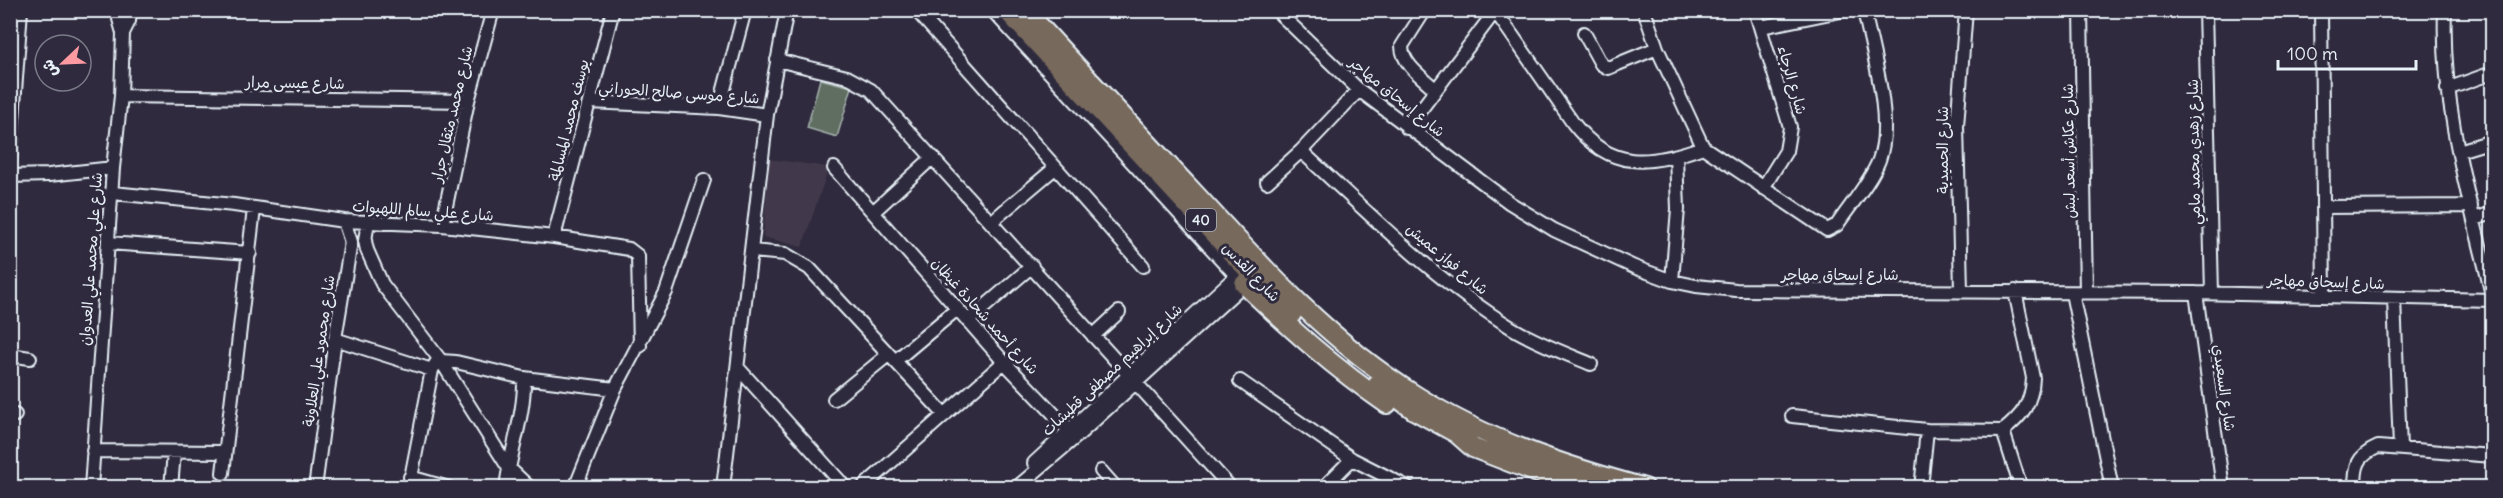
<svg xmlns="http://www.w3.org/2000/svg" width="2503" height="498" font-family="Delius,'Playpen Sans Arabic',sans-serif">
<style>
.built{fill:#42384c}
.green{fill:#616e62;stroke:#a4b0ad;stroke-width:1.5}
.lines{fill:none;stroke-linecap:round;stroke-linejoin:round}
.minor-casing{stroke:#e8f1f8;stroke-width:16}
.highway-casing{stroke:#e8f1f8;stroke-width:22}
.minor{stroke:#2f2a3d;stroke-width:12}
.highway{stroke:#77695c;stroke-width:18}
.labels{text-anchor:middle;stroke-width:6;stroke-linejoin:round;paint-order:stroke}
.shield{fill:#2f2a3d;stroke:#b0b5c0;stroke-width:1.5}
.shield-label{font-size:14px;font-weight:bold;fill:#e8f1f8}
.street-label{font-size:15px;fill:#e8f1f8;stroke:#2f2a3d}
</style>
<rect width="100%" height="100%" fill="#2f2a3d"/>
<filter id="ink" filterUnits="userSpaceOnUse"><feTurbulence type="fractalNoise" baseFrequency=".0167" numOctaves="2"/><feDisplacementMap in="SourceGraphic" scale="12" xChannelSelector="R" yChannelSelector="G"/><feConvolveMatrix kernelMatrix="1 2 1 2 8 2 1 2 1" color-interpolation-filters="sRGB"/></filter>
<g filter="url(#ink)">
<path class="built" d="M 769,159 L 829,167 L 802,247 L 763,237 Z"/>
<path class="green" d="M 820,79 L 852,87 L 837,137 L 807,128 Z"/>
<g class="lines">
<g class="minor-casing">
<path id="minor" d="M 916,10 L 1143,266
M 992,10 L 1244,284 L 1076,437 L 1016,488
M 1276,10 L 1359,90 L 1510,203 L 1554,230 L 1634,267 L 1672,281 L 1696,286 L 1736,290 L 2196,293 L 2492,300
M 1425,10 L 1402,46 C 1402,64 1423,78 1435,89
M 1644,10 L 1657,48 L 1703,147 L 1827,230 L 1837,225 C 1850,205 1870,183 1879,160 C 1894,121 1872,51 1864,10
M 1755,10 L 1790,127 L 1786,151 L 1763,188
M 2081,10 L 2086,292
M 2205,10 L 2212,293
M 2321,10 L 2324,296
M 2445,10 C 2441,108 2470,201 2492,295
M 1496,12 L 1573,123 C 1610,171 1650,166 1703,147
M 1761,27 L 1845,10
M 123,33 L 129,21 L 130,10
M 1584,33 L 1601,64 L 1608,68 L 1657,48
M 777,60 L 847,77 L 871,90 L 1231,488
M 2447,89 L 2492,73
M 121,96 L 468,101
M 589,102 L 719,108 L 767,115
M 719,108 L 745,10
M 1407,128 L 1496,10
M 1301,151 C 1368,212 1434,280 1512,328 C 1537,343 1564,353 1591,364
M 2459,151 L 2492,141
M 10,160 L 21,10
M 834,168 L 1004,362 L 1076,437
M 10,176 L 49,175 L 113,168
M 1267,182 L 1301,151 L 1359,90
M 113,193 L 234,205 L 344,221 L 442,225 L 554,237 L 629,249 L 638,256 L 640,346
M 2324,207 L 2471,206
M 873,212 L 933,157
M 2475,219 L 2492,213
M 368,221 L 365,241 L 367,250 L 382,284 L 441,361 L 508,467 L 530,488
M 991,222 L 1055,168
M 442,225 L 468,101 L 493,10
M 554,237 L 613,10
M 108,243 L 250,253
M 752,251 L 785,254 L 809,268 L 945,415
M 1672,281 L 1678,209 L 1676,156
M 1961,290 L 1957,126 L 1966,10
M 2072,293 L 2112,488
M 2196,293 L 2223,488
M 2394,299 L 2400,448
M 968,321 L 1032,266
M 1093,336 L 1119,312
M 335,339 L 432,370 L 436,363 L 441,361 L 456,362 L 524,378 L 615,389
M 10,355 L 30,358
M 895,361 L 957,309
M 739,369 L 846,488
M 1240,381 L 1352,459 L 1409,488
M 834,399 L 888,355
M 10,415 L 15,415
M 1792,416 L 1927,430 L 2003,431 C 2022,416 2032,403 2033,378 L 2015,291
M 2003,431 L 2021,488
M 93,451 L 225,452
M 1034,463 L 1236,276
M 1101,471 L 1116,488
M 223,473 L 254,209
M 410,477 L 449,488
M 91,488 L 113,168 L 121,96 L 123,33 L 119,19 L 119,10
M 171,488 L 174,452
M 315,488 L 335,339 L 351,242 L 344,221
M 409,488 L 432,370
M 506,488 C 510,451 525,415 524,378
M 575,488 L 615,389 L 666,292 L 704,180
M 723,488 L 767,115 L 787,10
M 862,488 L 1004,362
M 1323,488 L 1352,459
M 1921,488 L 1927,430
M 2355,488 C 2355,466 2357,456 2378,447 L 2492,456"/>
</g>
<g class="highway-casing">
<path id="highway" d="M 1006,10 L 1235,257 L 1292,314
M 1025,10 C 1082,73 1140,135 1198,197 C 1264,269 1330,342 1415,395 C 1486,440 1564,466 1645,488
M 1244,284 C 1289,327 1335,369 1387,404
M 1378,384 L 1414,410 L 1456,433 L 1473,448 L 1535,472 L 1586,488"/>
</g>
<use href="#minor" class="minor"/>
<use href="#highway" class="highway"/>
</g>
</g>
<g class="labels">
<rect class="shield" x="1186" y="209" width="30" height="22" rx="4.5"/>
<g class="shield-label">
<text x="1201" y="225">40</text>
</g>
<g class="street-label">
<text transform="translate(1792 80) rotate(74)" y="5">شارع الرجاء</text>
<text transform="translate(295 83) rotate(1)" y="5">شارع عيسى مرار</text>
<text transform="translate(679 93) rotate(4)" y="5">شارع موسى صالح الحوراني</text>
<text transform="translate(1397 97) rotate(39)" y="5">شارع إسحاق مهاجر</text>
<text transform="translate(452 114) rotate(-77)" y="5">شارع محمد مثقال جرار</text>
<text transform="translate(569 120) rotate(-76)" y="5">يوسف محمد المسالمة</text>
<text transform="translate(1943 150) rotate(-90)" y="5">شارع الحميدية</text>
<text transform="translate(2069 151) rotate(-91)" y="5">شارع عكاش أسعد لبش</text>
<text transform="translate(2194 152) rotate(-91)" y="5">شارع زهدي محمد مامي</text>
<text transform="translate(423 211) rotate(4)" y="5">شارع علي سالم اللهيوات</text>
<text transform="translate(91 259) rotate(-86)" y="5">شارع علي محمد علي العدوان</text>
<text transform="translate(1447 259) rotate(40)" y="5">شارع فواز عميش</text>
<text transform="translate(1251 272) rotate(46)" y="5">شارع القدس</text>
<text x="1840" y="280">شارع إسحاق مهاجر</text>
<text transform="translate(2326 282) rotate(2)" y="5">شارع إسحاق مهاجر</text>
<text transform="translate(985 316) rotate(48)" y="5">شارع أحمد شحادة غيظان</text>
<text transform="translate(319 351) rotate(-82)" y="5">شارع محمود علي العلاونة</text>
<text transform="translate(1112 370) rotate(-43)" y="5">شارع إبراهيم مصطفى قطيشات</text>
<text transform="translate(2224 388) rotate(82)" y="5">شارع السعيدي</text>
</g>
</g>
<rect width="2503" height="498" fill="none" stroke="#2f2a3d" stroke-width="36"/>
<rect x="18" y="18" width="2467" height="462" fill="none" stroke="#e8f1f8" stroke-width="2" filter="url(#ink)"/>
<g transform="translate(63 63) rotate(247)"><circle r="28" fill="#2f2a3d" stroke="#797a88" stroke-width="1.5"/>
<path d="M0-4.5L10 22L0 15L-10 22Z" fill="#ff9aa2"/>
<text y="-9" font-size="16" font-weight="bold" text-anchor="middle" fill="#e8f1f8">ش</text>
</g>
<path d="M2278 60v9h138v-9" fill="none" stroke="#e8f1f8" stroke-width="3"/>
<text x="2287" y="60" font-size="18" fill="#e8f1f8" stroke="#2f2a3d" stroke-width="4.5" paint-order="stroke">100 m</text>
</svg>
